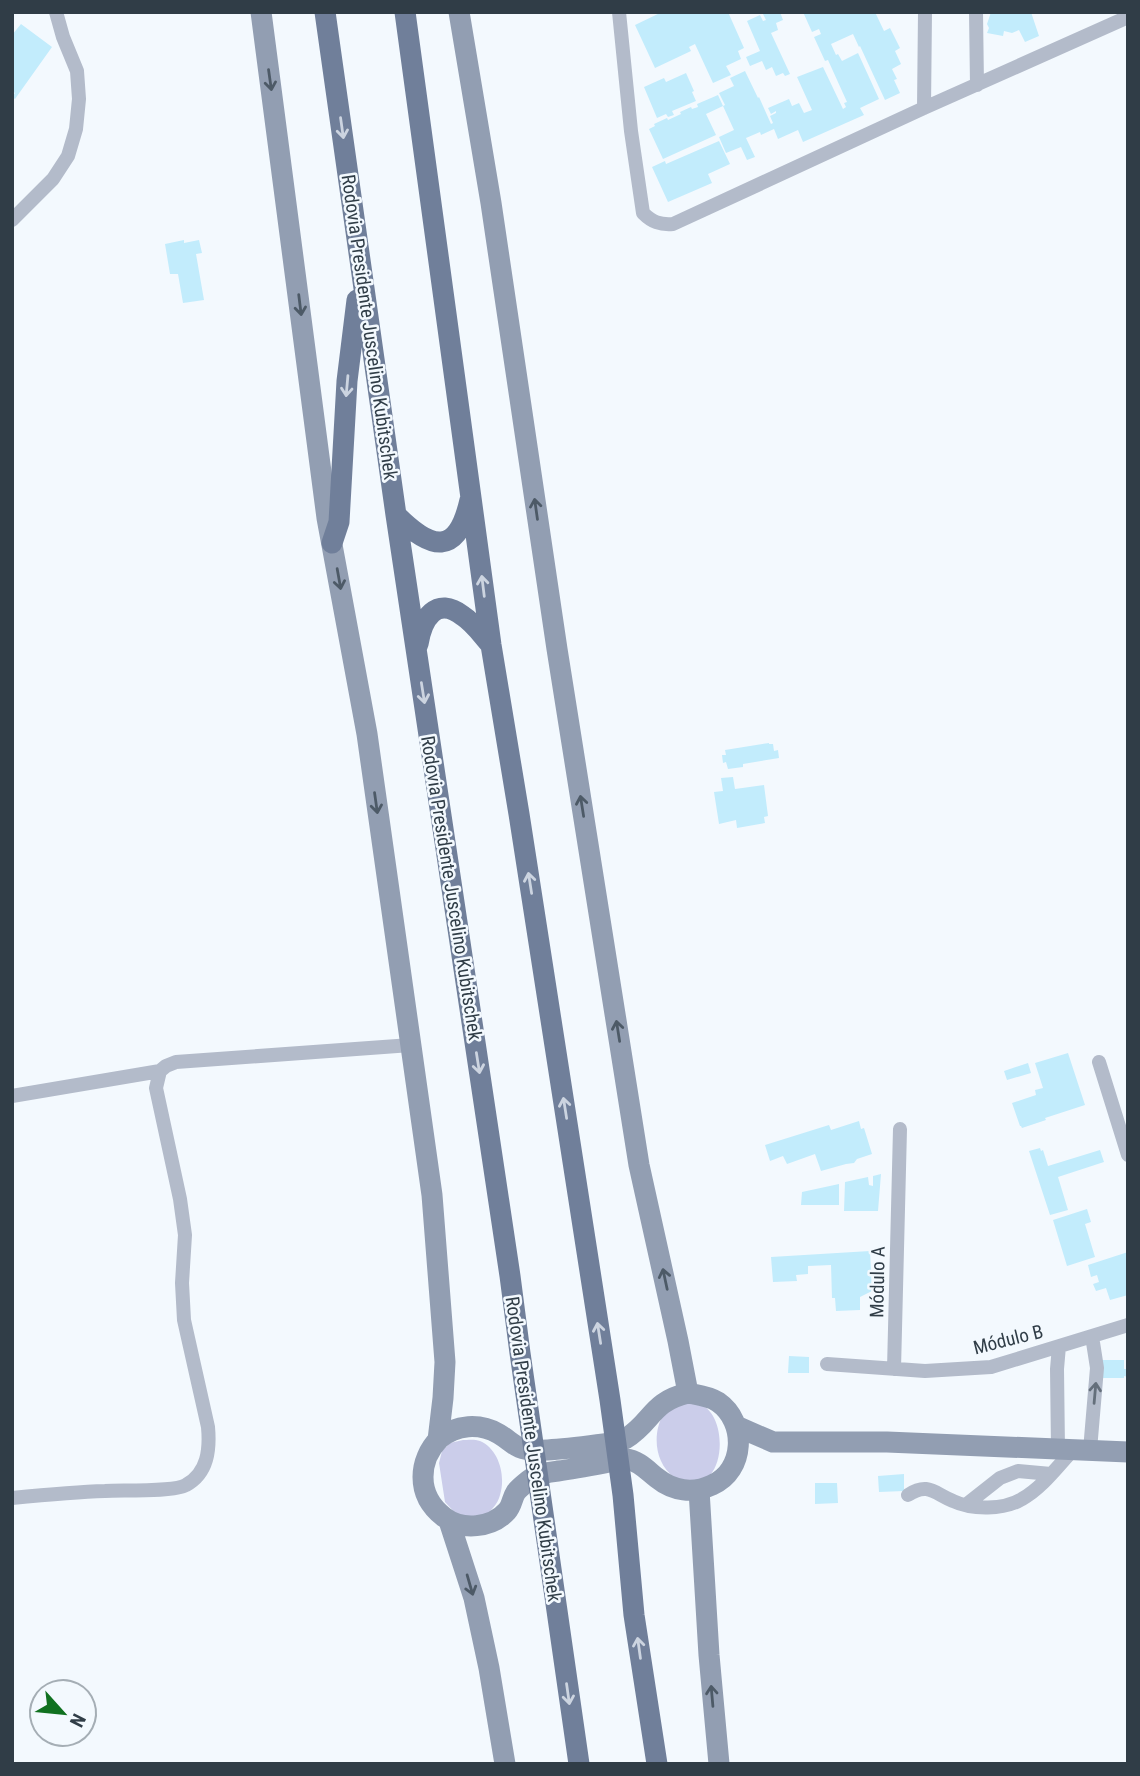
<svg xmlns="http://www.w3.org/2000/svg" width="1140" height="1776" font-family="'Roboto Condensed',sans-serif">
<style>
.grass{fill:#cbcdea}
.building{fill:#c2ecfc}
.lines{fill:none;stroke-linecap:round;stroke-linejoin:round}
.minor{stroke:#b3bbca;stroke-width:14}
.secondary{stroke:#929eb2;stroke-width:21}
.trunk{stroke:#707f9a;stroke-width:21}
.oneway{stroke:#4d5a67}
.oneway2{stroke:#ccd4e0}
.oneway3{stroke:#646f7b}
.labels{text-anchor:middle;stroke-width:5;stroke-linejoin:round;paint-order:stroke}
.street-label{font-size:19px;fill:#303d47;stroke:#f3f9fe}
</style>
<rect width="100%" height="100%" fill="#f3f9fe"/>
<path class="grass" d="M 680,1401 C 687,1402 696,1402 702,1405 C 723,1416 725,1459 710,1475 C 706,1478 700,1481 696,1484 C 689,1482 679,1480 674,1477 C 655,1464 652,1434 663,1415 C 667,1409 675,1405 680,1401 Z
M 463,1440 C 467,1440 475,1439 480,1441 C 499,1449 506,1476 500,1495 C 498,1504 490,1511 484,1518 L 459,1517 L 445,1502 L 439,1463 L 442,1451 L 450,1443 Z"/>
<path class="building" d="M 662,12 L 728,12 L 744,48 L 738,51 L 741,59 L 726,66 L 731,75 L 713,83 L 695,44 L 689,47 L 691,51 L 655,68 L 635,25 Z
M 762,12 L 780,12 L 783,20 L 776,23 L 778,30 L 771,33 L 790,74 L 785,76 L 783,73 L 776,76 L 772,67 L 766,70 L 762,61 L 750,66 L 746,57 L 760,51 L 747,21 L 760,15 L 763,21 L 766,20 Z
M 803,12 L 814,12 L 815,14 L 818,12 L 875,12 L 884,31 L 890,28 L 900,48 L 895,51 L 901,64 L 892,69 L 897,79 L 894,80 L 900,93 L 885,100 L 860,46 L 859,47 L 853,34 L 831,44 L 836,55 L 838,54 L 842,61 L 858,53 L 879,99 L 860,108 L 864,115 L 803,142 L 798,130 L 778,139 L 774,129 L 761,135 L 760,132 L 746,138 L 755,157 L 747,160 L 741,147 L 726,153 L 719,137 L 734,130 L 723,106 L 706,114 L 716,135 L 663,159 L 649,129 L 655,126 L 654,124 L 667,118 L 668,120 L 681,114 L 680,112 L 691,107 L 692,109 L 698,107 L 697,104 L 718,95 L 723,106 L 725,105 L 719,93 L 734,86 L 730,78 L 745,71 L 758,98 L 759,97 L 771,124 L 773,123 L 770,116 L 776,113 L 776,111 L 771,114 L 768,108 L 789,99 L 792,106 L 799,103 L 804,113 L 812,110 L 797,77 L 823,67 L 843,109 L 846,107 L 844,103 L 847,102 L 828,60 L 825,61 L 814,37 L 821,34 L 819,29 L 812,32 Z
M 991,12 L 1031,12 L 1039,36 L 1025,42 L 1019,30 L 1012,33 L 1004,31 L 1003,36 L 987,33 L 989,28 L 987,24 Z
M 21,24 L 52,47 L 15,99 L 12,97 L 15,93 L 12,91 L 12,35 Z
M 686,73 L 694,91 L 692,92 L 696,101 L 672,111 L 674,115 L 668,117 L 666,114 L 657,118 L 644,87 L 664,78 L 666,82 Z
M 719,141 L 730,164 L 708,174 L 712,183 L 668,202 L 652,167 L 665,161 L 666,164 Z
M 184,240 L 184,243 L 199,240 L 202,253 L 196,254 L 204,300 L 183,303 L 178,274 L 170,274 L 165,244 Z
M 769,743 L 769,744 L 773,744 L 774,751 L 778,750 L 779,758 L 743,764 L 743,767 L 728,769 L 726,762 L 723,763 L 722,755 L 726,755 L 725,750 Z
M 733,777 L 735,789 L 764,785 L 768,816 L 764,817 L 765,823 L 737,828 L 736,820 L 719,824 L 714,792 L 723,791 L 721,778 Z
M 1068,1053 L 1085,1105 L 1045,1118 L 1046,1120 L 1022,1128 L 1021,1126 L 1020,1126 L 1012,1103 L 1036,1095 L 1035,1090 L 1043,1088 L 1035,1063 Z
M 1028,1063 L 1031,1073 L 1007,1080 L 1004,1071 Z
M 859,1121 L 861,1129 L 864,1128 L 872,1154 L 857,1159 L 854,1163 L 846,1164 L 821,1171 L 815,1154 L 787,1164 L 783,1156 L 770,1161 L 765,1145 L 829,1125 L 831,1130 Z
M 1040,1148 L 1041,1151 L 1043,1150 L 1048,1166 L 1100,1150 L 1104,1162 L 1058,1177 L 1068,1210 L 1050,1215 L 1029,1151 Z
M 881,1174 L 878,1211 L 844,1211 L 845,1182 L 868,1177 L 869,1185 L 873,1186 L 873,1176 Z
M 839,1184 L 839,1205 L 801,1205 L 802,1192 Z
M 1087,1209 L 1091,1222 L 1085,1224 L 1095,1257 L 1067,1266 L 1053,1220 Z
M 870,1251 L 872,1291 L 860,1297 L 860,1310 L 836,1311 L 835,1298 L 832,1298 L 831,1265 L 808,1266 L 808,1274 L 796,1275 L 797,1281 L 773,1282 L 771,1257 Z
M 1128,1252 L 1128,1295 L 1110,1300 L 1106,1288 L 1096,1291 L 1093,1284 L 1099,1282 L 1097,1275 L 1091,1277 L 1088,1265 Z
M 789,1356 L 809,1357 L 809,1373 L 788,1373 Z
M 1101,1360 L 1124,1360 L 1124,1369 L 1128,1369 L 1128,1377 L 1124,1376 L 1124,1378 L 1102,1378 Z
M 904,1474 L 904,1491 L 879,1492 L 878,1476 Z
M 815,1483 L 837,1483 L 838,1503 L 815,1504 Z"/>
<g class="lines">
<path class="minor" d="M 619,12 L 631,131 L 643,213 C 652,222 660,225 673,224 L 924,108 L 1128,17
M 976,12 L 977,85
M 924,108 L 925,12
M 12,220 L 53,179 L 68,156 L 76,129 L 79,99 L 77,71 L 63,37 L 56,12
M 1099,1062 L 1128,1155
M 12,1096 L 160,1071
M 827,1364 L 925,1371 L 991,1367 L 1128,1325
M 894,1369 L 900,1129
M 1058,1449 L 1057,1369 L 1059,1346
M 1090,1450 L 1097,1368 L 1092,1336
M 908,1495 C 928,1482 934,1493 953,1501 C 972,1510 1004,1510 1022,1499 C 1042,1488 1058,1466 1073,1450
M 12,1498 C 43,1495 74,1492 105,1491 C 122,1490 174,1492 186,1485 C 208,1473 210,1449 208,1427 L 184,1320 L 182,1283 L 185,1235 L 180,1199 L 156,1088 L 160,1071 L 166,1066 L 176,1062 L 411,1045
M 967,1504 L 1000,1478 L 1018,1471 L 1051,1474"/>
<path class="secondary" d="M 261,12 L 327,518 L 367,734 L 432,1195 L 445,1362 L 443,1398 L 438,1440
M 459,12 L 491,203 L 557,649 L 639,1165 L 678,1341 L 688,1393
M 688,1393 C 698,1395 709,1396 718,1402 C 747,1422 745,1471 712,1485 C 693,1494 673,1491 657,1478 C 648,1471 638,1460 626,1459 C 620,1459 611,1462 605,1463 C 589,1466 573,1469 558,1471 C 551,1472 543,1473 537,1475 C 531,1478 520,1487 516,1492 C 512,1498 512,1506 507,1511 C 492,1528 462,1531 444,1517 C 431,1507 423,1493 423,1477 C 423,1463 429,1449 439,1439 C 456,1424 480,1423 499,1434 C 514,1443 515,1450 536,1450 C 548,1451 618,1444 625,1439 C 653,1422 650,1402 688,1393 Z
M 736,1426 L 773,1442 L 887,1442 L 1128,1452
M 699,1490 L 709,1655 L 719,1764
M 449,1521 L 474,1598 L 489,1668 L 505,1764"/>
<path class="trunk" d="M 325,12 L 396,515 L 510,1276 L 520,1353 L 579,1764
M 405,12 L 491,645 L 519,814 L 610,1400 L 623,1495 L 634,1615 L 657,1764
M 396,515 C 431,550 457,557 470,500
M 332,543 L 339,522 L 347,381 L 357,300
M 418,644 C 422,619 436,595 463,616 C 474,623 482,635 491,645"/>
</g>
<defs><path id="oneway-shaft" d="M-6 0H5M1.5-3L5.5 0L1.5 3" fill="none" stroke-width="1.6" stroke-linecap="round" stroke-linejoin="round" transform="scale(1.75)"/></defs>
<g class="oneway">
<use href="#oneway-shaft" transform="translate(270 80) rotate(82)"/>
<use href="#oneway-shaft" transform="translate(300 305) rotate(83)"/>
<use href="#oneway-shaft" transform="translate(536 509) rotate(-98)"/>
<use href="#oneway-shaft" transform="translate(339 579) rotate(80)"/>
<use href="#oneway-shaft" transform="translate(376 803) rotate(82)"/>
<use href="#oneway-shaft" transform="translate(582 806) rotate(-99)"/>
<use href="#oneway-shaft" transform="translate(618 1031) rotate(-99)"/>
<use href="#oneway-shaft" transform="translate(665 1279) rotate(-102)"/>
<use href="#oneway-shaft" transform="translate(470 1585) rotate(74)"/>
<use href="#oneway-shaft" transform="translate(712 1696) rotate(-95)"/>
</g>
<g class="oneway2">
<use href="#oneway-shaft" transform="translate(342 128) rotate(82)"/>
<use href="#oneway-shaft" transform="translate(347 386) rotate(95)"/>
<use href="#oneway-shaft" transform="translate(483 586) rotate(-97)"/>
<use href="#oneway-shaft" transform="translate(423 693) rotate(81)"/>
<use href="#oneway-shaft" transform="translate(530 883) rotate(-99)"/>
<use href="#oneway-shaft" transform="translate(478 1063) rotate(81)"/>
<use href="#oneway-shaft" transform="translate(565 1108) rotate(-99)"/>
<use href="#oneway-shaft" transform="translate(599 1333) rotate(-99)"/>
<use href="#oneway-shaft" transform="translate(639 1648) rotate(-98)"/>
<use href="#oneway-shaft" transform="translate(568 1694) rotate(82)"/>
</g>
<use class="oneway3" href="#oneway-shaft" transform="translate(1095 1393) rotate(-85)"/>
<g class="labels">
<g class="street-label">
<text transform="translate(370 327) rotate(82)" y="7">Rodovia Presidente Juscelino Kubitschek</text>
<text transform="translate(452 888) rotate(81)" y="7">Rodovia Presidente Juscelino Kubitschek</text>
<text transform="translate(877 1282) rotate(-89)" y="7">Módulo A</text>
<text transform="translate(1008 1339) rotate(-14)" y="7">Módulo B</text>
<text transform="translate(534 1449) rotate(82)" y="7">Rodovia Presidente Juscelino Kubitschek</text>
</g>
</g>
<rect width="1140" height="1776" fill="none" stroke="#303d47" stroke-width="28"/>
<g transform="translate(63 1713) rotate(117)"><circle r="33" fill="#f3f9fe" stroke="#a5aeb5" stroke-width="2"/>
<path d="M0-5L12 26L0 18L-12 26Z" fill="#107120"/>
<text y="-10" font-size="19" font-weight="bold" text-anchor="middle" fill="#303d47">N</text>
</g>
</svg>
